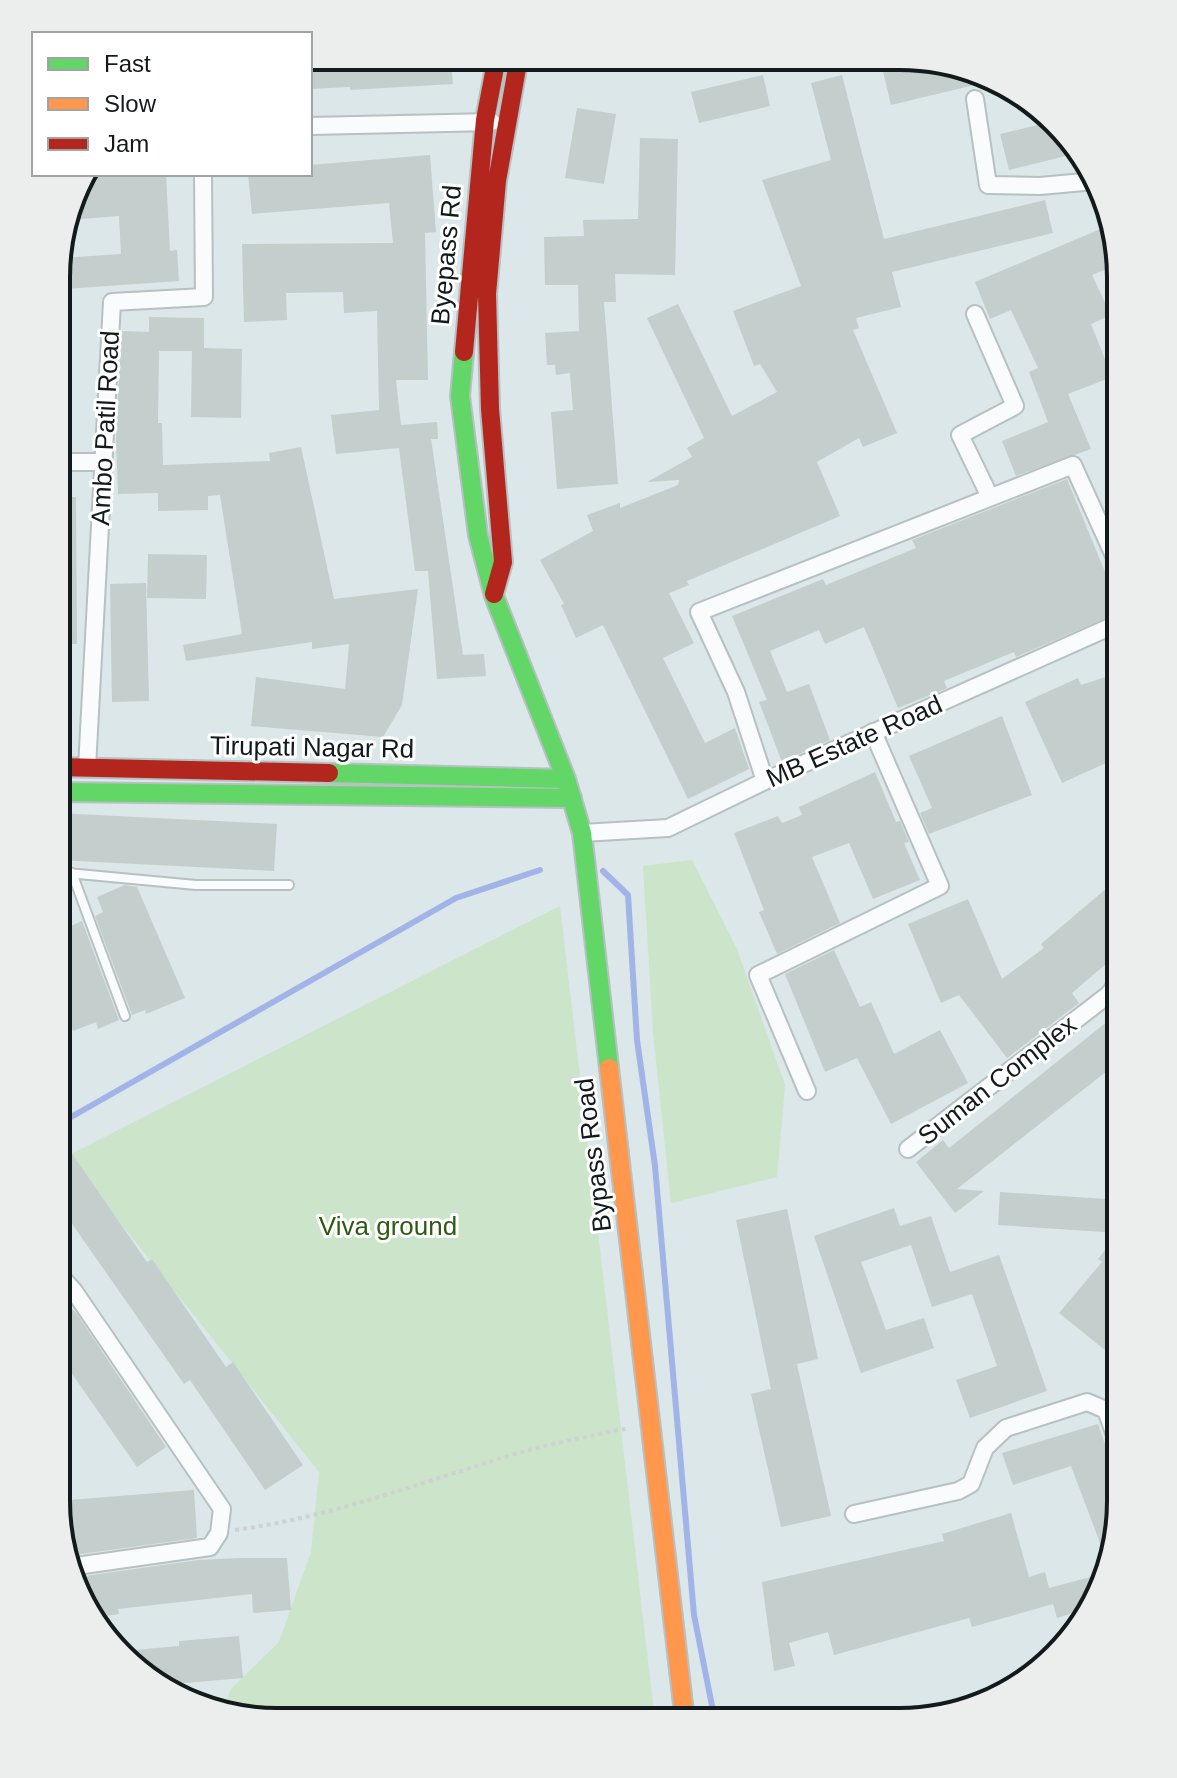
<svg xmlns="http://www.w3.org/2000/svg" width="1177" height="1778" font-family="Arial,sans-serif">
<style>
.green{fill:#cce4c9}
.lines{fill:none;stroke-linecap:round;stroke-linejoin:round}
.stream{stroke:#a2b4e7;stroke-width:6}
.building{fill:#c4cecd}
.lane-casing{stroke:#b7c0c2;stroke-width:12}
.street-casing{stroke:#b7c0c2;stroke-width:20}
.fast-casing{stroke:#b7c0c2;stroke-width:22}
.slow-casing{stroke:#b7c0c2;stroke-width:22}
.jam-casing{stroke:#b7c0c2;stroke-width:22}
.path{stroke:#ced2d2;stroke-width:4;stroke-dasharray:4 4;stroke-linecap:butt}
.lane{stroke:#fafbfc;stroke-width:8}
.street{stroke:#fafbfc;stroke-width:16}
.fast{stroke:#63d668;stroke-width:18}
.slow{stroke:#ff974d;stroke-width:18}
.jam{stroke:#b3261e;stroke-width:18}
.labels{text-anchor:middle;stroke-width:6;stroke-linejoin:round;paint-order:stroke}
.street-label{font-size:26px;fill:#131a1b;stroke:#fff}
.park-label{font-size:26px;fill:#2e5a12;stroke:#fff}
.rim{fill:none;stroke:#131a1b;stroke-width:4}
</style>
<rect width="100%" height="100%" fill="#dbe7e8"/>
<path class="green" d="M 692,860 L 737,949 L 785,1085 L 777,1177 L 671,1203 L 653,1032 L 643,866 Z
M 560,906 L 655,1721 L 249,1720 L 223,1709 L 231,1689 L 279,1642 L 311,1552 L 319,1472 L 67,1156 Z
M 1020,1678 L 985,1705 L 900,1722 L 883,1722 Z"/>
<g class="lines">
<path class="stream" d="M 603,871 L 628,895 L 637,1040 L 655,1166 L 694,1615 L 715,1721
M 57,1125 L 456,898 L 540,870"/>
</g>
<path class="building" d="M 310,56 L 451,57 L 453,84 L 350,90 L 350,87 L 310,89 Z
M 918,58 L 929,58 L 987,82 L 891,105 L 882,67 Z
M 763,75 L 770,106 L 699,123 L 691,92 Z
M 842,75 L 884,239 L 1045,200 L 1053,233 L 892,272 L 901,307 L 856,318 L 859,328 L 853,330 L 897,433 L 863,447 L 859,438 L 817,462 L 840,516 L 687,581 L 689,585 L 669,593 L 694,643 L 663,658 L 705,743 L 735,728 L 749,769 L 688,799 L 603,625 L 576,638 L 561,605 L 564,604 L 540,560 L 593,531 L 587,515 L 620,503 L 620,508 L 678,485 L 679,480 L 647,482 L 692,457 L 687,448 L 704,438 L 647,318 L 678,304 L 732,416 L 777,392 L 760,364 L 754,366 L 733,311 L 801,286 L 762,180 L 831,160 L 811,83 Z
M 577,108 L 616,114 L 604,184 L 565,178 Z
M 1050,122 L 1074,154 L 1009,170 L 1000,134 Z
M 640,138 L 678,139 L 675,275 L 615,274 L 616,302 L 604,302 L 618,484 L 557,489 L 551,412 L 573,410 L 570,373 L 556,375 L 555,365 L 547,365 L 545,333 L 579,331 L 578,285 L 545,285 L 544,237 L 584,236 L 583,220 L 638,219 Z
M 430,155 L 436,232 L 425,233 L 428,380 L 396,380 L 401,425 L 437,422 L 438,439 L 431,439 L 463,655 L 484,654 L 486,676 L 437,679 L 428,571 L 415,571 L 399,448 L 336,454 L 331,415 L 379,410 L 377,311 L 344,313 L 343,292 L 286,293 L 287,320 L 244,322 L 242,244 L 393,243 L 389,203 L 252,214 L 248,174 L 310,174 L 310,165 Z
M 83,174 L 166,174 L 170,251 L 177,250 L 179,281 L 64,289 L 62,258 L 121,254 L 119,216 L 68,220 Z
M 1110,225 L 1118,264 L 1092,275 L 1111,315 L 1091,324 L 1112,377 L 1068,394 L 1091,449 L 1016,476 L 1002,441 L 1048,422 L 1029,372 L 1038,368 L 1011,310 L 990,319 L 975,282 Z
M 149,317 L 204,318 L 204,348 L 242,349 L 241,418 L 191,417 L 192,351 L 159,351 L 158,423 L 162,423 L 163,465 L 270,461 L 269,453 L 301,447 L 334,599 L 418,589 L 402,705 L 383,737 L 251,726 L 256,677 L 345,689 L 349,644 L 312,649 L 312,642 L 186,661 L 183,645 L 242,634 L 220,495 L 208,496 L 208,510 L 158,511 L 158,493 L 118,494 L 116,439 L 121,331 L 149,332 Z
M 1067,479 L 1121,611 L 1016,657 L 1014,652 L 944,681 L 947,688 L 898,708 L 864,627 L 825,644 L 819,630 L 770,651 L 787,692 L 809,684 L 830,740 L 782,762 L 759,702 L 767,700 L 732,616 L 823,579 L 826,585 L 916,548 L 912,540 Z
M 58,497 L 76,497 L 77,644 L 57,644 Z
M 148,554 L 207,555 L 206,599 L 147,598 Z
M 146,583 L 149,701 L 112,702 L 110,584 Z
M 1121,672 L 1121,732 L 1105,738 L 1115,759 L 1062,783 L 1025,702 L 1078,678 L 1081,685 Z
M 1002,716 L 1032,795 L 929,834 L 920,813 L 932,808 L 909,756 Z
M 875,772 L 896,822 L 900,821 L 909,842 L 904,843 L 920,880 L 873,899 L 849,843 L 812,857 L 840,923 L 777,954 L 759,912 L 764,910 L 734,833 L 778,816 L 782,823 L 802,815 L 799,807 Z
M 57,813 L 277,824 L 274,871 L 57,860 Z
M 1121,876 L 1121,951 L 1072,993 L 1079,1003 L 1007,1058 L 959,995 L 941,1003 L 908,924 L 968,899 L 1002,979 L 1044,948 L 1041,944 Z
M 125,885 L 137,887 L 185,998 L 146,1014 L 145,1010 L 132,1015 L 95,916 L 103,912 L 97,897 Z
M 82,921 L 119,1020 L 98,1029 L 96,1022 L 73,1031 L 57,992 L 57,932 Z
M 834,950 L 860,1007 L 871,1002 L 894,1054 L 940,1030 L 968,1083 L 891,1124 L 857,1058 L 825,1072 L 785,974 Z
M 1108,1021 L 1121,1037 L 1121,1060 L 957,1189 L 984,1191 L 955,1213 L 916,1162 L 943,1140 L 949,1148 Z
M 72,1154 L 147,1262 L 152,1259 L 226,1367 L 233,1362 L 303,1465 L 265,1490 L 190,1380 L 184,1384 L 56,1201 L 57,1165 Z
M 1000,1192 L 1121,1200 L 1121,1363 L 1059,1313 L 1102,1262 L 1098,1259 L 1119,1233 L 998,1225 Z
M 894,1208 L 900,1226 L 931,1216 L 950,1272 L 999,1255 L 1047,1391 L 970,1418 L 956,1380 L 997,1366 L 972,1294 L 932,1307 L 911,1245 L 861,1262 L 886,1330 L 924,1318 L 934,1348 L 861,1373 L 814,1236 Z
M 787,1209 L 818,1359 L 797,1364 L 831,1516 L 781,1527 L 751,1394 L 771,1389 L 736,1220 Z
M 56,1293 L 77,1314 L 166,1447 L 137,1467 L 56,1351 Z
M 1098,1424 L 1120,1488 L 1120,1516 L 1105,1556 L 1071,1466 L 1013,1485 L 1002,1453 Z
M 194,1490 L 197,1538 L 67,1556 L 56,1501 Z
M 1011,1513 L 1029,1577 L 1045,1572 L 1049,1588 L 1098,1575 L 1085,1609 L 1057,1618 L 1053,1604 L 972,1627 L 969,1618 L 834,1655 L 828,1632 L 789,1643 L 795,1666 L 774,1671 L 762,1582 L 944,1541 L 942,1534 Z
M 240,1558 L 287,1558 L 291,1610 L 253,1613 L 252,1594 L 118,1609 L 119,1614 L 97,1617 L 73,1586 L 71,1578 L 198,1560 Z
M 239,1636 L 243,1678 L 174,1684 L 175,1690 L 143,1677 L 123,1651 L 179,1646 L 179,1641 Z"/>
<g class="lines">
<g class="lane-casing">
<path id="lane" d="M 57,872 L 196,885 L 289,885
M 72,873 L 125,1016
M 57,1032 L 57,1033"/>
</g>
<g class="street-casing">
<path id="street" d="M 975,99 L 988,185 L 1040,186 L 1095,181
M 310,126 L 492,122
M 975,314 L 1015,406 L 960,435 L 990,497
M 58,462 L 103,462
M 87,768 L 112,302 L 204,297 L 203,174
M 765,781 L 736,692 L 699,612 L 1073,465 L 1121,571
M 582,833 L 668,828 L 765,781 L 1121,622
M 1108,995 L 1121,1010
M 807,1091 L 758,975 L 940,886 L 873,732
M 908,1149 L 1108,995 L 1121,979
M 56,1271 L 74,1291 L 222,1509 L 219,1533 L 210,1547 L 69,1567
M 854,1514 L 958,1491 L 971,1484 L 985,1448 L 1006,1428 L 1087,1402 L 1106,1410 L 1121,1452"/>
</g>
<g class="fast-casing">
<path id="fast" d="M 464,352 L 460,396 L 478,535 L 494,596 L 566,779 L 582,833 L 609,1068
M 329,773 L 566,779
M 57,792 L 572,798"/>
</g>
<g class="slow-casing">
<path id="slow" d="M 609,1068 L 685,1721"/>
</g>
<g class="jam-casing">
<path id="jam" d="M 464,352 L 485,120 L 497,57
M 494,594 L 503,562 L 490,409 L 487,294 L 497,181 L 519,57
M 57,767 L 329,773"/>
</g>
<path class="path" d="M 235,1530 C 332,1517 422,1482 515,1454 C 552,1443 591,1436 629,1428"/>
<use href="#lane" class="lane"/>
<use href="#street" class="street"/>
<use href="#fast" class="fast"/>
<use href="#slow" class="slow"/>
<use href="#jam" class="jam"/>
</g>
<g class="labels">
<g class="street-label">
<text transform="translate(446 255) rotate(-85)" y="9">Byepass Rd</text>
<text transform="translate(105 428) rotate(-87)" y="9">Ambo Patil Road</text>
<text transform="translate(854 741) rotate(-24)" y="9">MB Estate Road</text>
<text transform="translate(312 747) rotate(1)" y="9">Tirupati Nagar Rd</text>
<text transform="translate(997 1080) rotate(-38)" y="9">Suman Complex</text>
<text transform="translate(593 1155) rotate(-97)" y="9">Bypass Road</text>
</g>
<g class="park-label">
<text x="388" y="1235">Viva ground</text>
</g>
</g>
<path d="M0 0H1177V1778H0ZM277 70H900A207 207 0 0 1 1107 277V1501A207 207 0 0 1 900 1708H277A207 207 0 0 1 70 1501V277A207 207 0 0 1 277 70Z" fill="#eceded" fill-rule="evenodd"/>
<path class="rim" d="M277 70H900A207 207 0 0 1 1107 277V1501A207 207 0 0 1 900 1708H277A207 207 0 0 1 70 1501V277A207 207 0 0 1 277 70Z"/>
<rect x="32" y="32" width="280" height="144" fill="#ffffff" stroke="#a1a3a4" stroke-width="2"/>
<rect x="48" y="58" width="40" height="12" fill="#63d668" stroke="#a1a3a4" stroke-width="2"/>
<text x="104" y="72" font-size="24" fill="#131a1b">Fast</text>
<rect x="48" y="98" width="40" height="12" fill="#ff974d" stroke="#a1a3a4" stroke-width="2"/>
<text x="104" y="112" font-size="24" fill="#131a1b">Slow</text>
<rect x="48" y="138" width="40" height="12" fill="#b3261e" stroke="#a1a3a4" stroke-width="2"/>
<text x="104" y="152" font-size="24" fill="#131a1b">Jam</text>
</svg>
